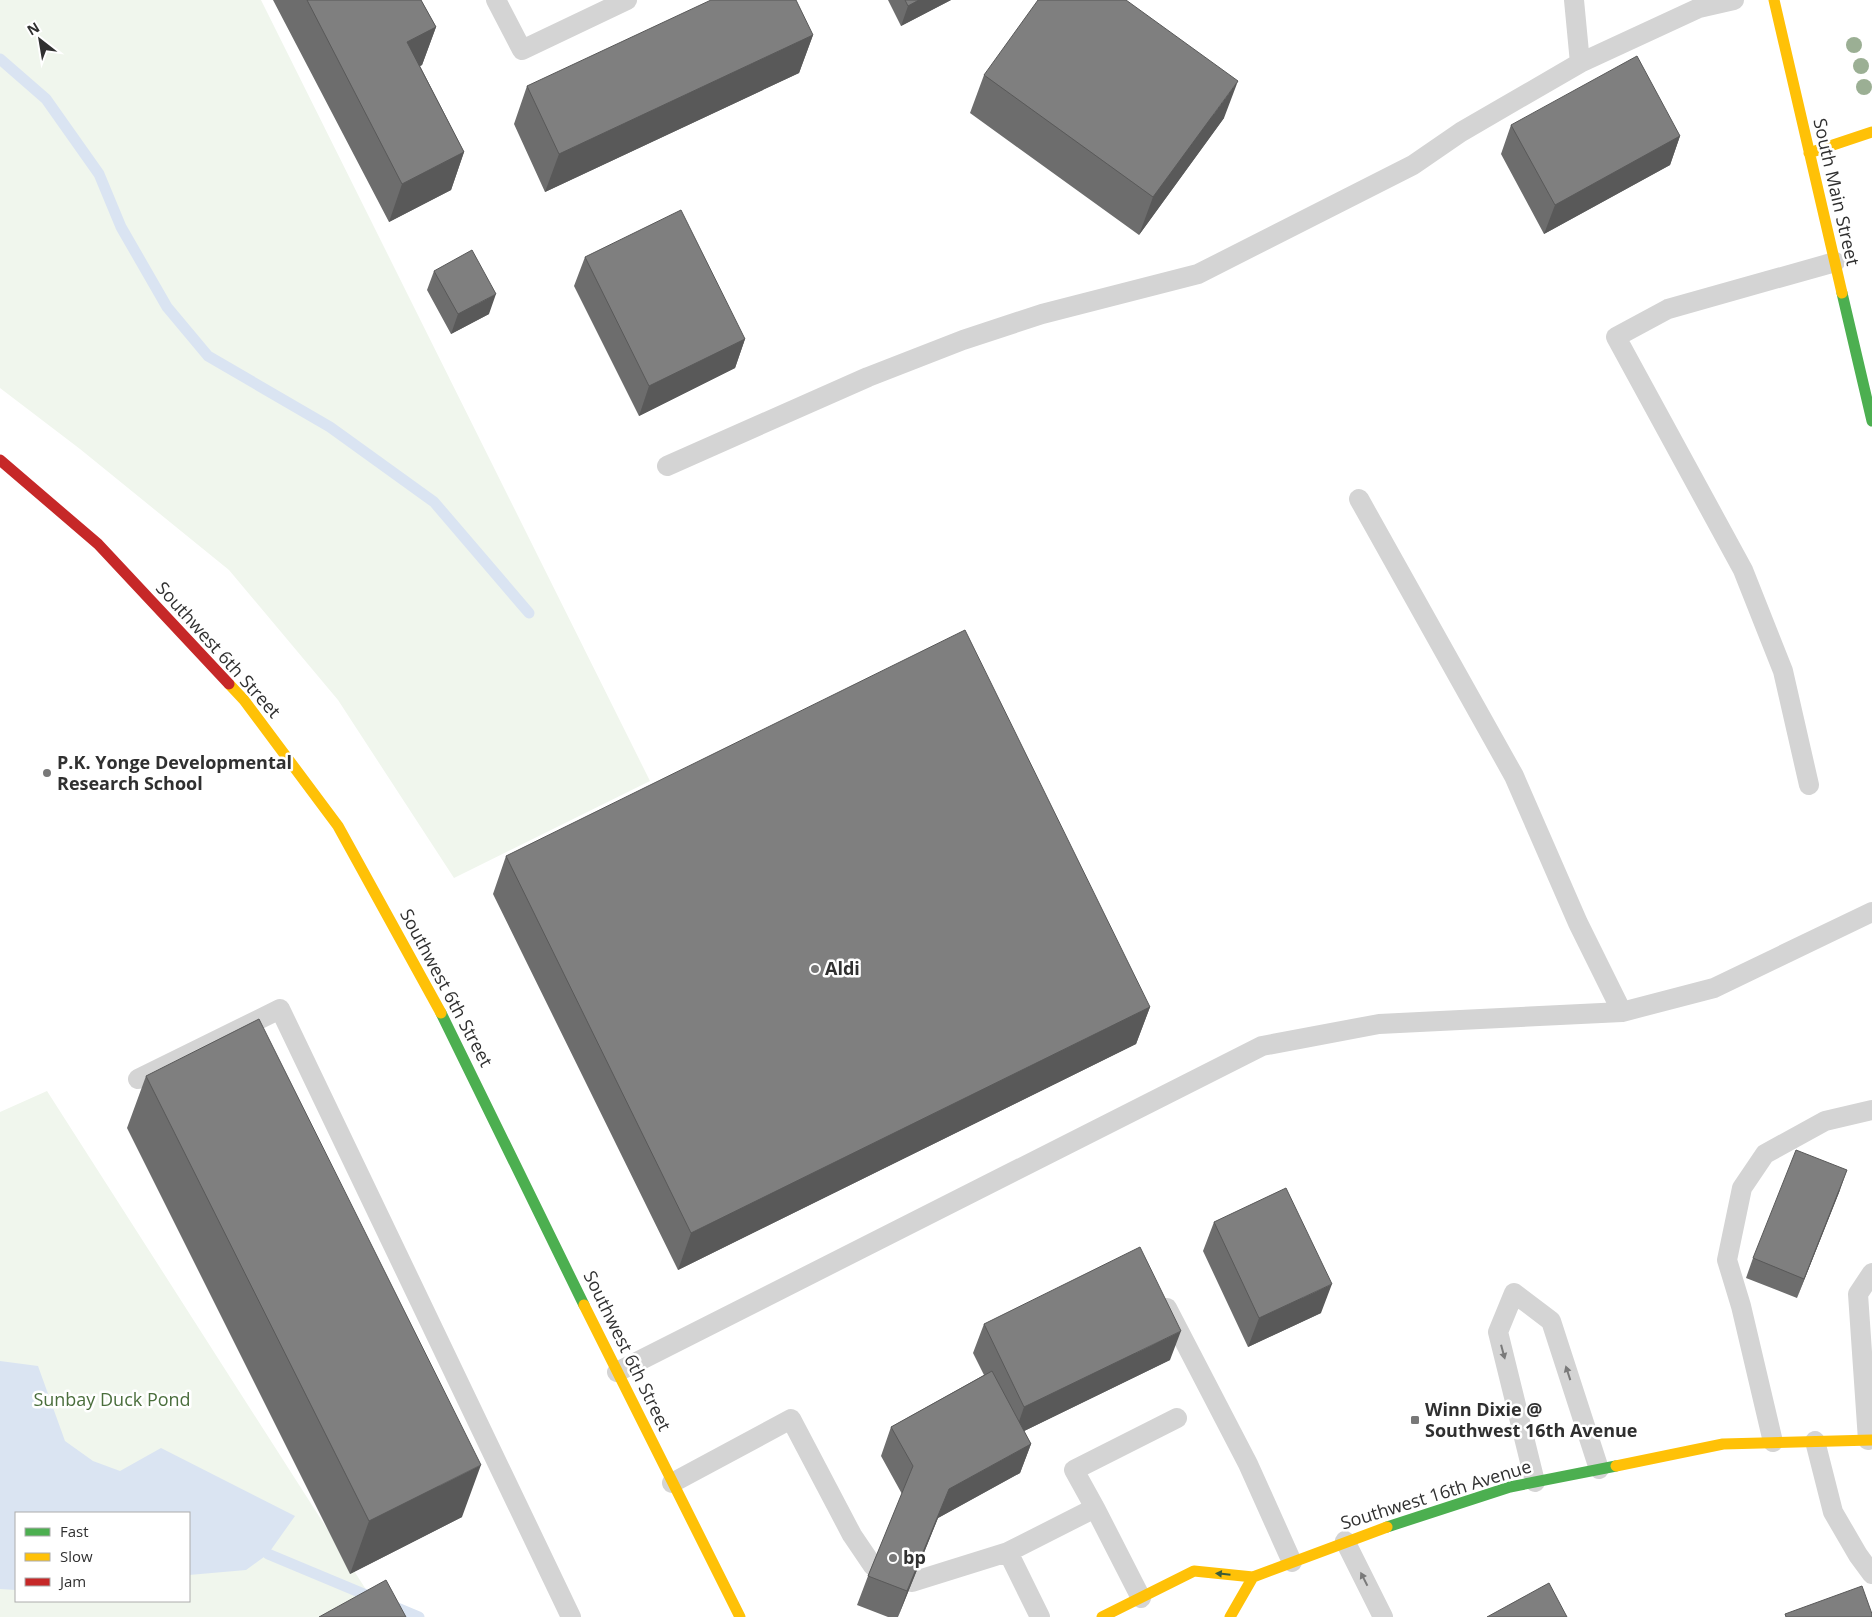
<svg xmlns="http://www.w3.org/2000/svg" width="1872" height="1617" font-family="'Open Sans',sans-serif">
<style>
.green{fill:#f0f6ed;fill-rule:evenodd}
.water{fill:#dae4f2}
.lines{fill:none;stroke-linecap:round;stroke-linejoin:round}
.stream{stroke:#dae4f2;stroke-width:11}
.lane{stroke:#d4d4d4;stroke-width:20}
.fast{stroke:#4caf50;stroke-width:11}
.slow{stroke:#ffc107;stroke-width:11}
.jam{stroke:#c62828;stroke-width:11}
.tree{fill:#9baf94}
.wall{fill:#6d6d6d}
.shaded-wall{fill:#595959}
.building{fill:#7f7f7f;stroke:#595959}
.oneway{fill:#7a7a7a}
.oneway2{fill:#3a5c3b}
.poi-dot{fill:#787878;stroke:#fff;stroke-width:2}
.labels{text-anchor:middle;stroke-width:5;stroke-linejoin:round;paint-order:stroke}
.street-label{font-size:18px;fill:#303030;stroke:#fff}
.poi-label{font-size:18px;font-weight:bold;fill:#303030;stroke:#fff;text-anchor:start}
.park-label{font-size:18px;fill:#4a6e3c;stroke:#fff}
</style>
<rect width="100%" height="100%" fill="#fff"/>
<path class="green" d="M 0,0 L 261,0 L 650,781 L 454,878 L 338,700 L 229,570 L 80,449 L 0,388 Z
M 47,1091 L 381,1613 L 373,1617 L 0,1617 L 0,1112 ZM 16,1513 L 189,1513 L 189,1601 L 16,1601 Z"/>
<path class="water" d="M 0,1361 L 38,1366 L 65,1441 L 93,1461 L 120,1471 L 161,1448 L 295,1516 L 268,1554 L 246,1570 L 189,1575 L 189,1513 L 16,1513 L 16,1590 L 0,1589 Z"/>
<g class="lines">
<path class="stream" d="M 0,59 L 46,99 L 99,174 L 121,227 L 167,307 L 208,356 L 330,427 L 434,502 L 529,613
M 268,1554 L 419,1617"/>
<path class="lane" d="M 496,0 L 522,50 L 627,0
M 1574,0 L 1580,63 L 1699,8 L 1734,0
M 667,466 L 868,377 L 963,340 L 1042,314 L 1198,274 L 1413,165 L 1461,132 L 1580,63
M 1359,499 L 1514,776 L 1578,923 L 1622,1012
M 1809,785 L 1783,671 L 1743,570 L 1616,337 L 1668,309 L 1835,262
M 138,1079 L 280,1009 L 571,1617
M 1167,1308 L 1248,1464 L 1292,1562
M 617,1372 L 1262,1046 L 1379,1024 L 1622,1012 L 1714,988 L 1872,912
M 1868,1440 L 1858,1294 L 1872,1273
M 1815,1441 L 1833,1512 L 1858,1555 L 1872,1574
M 1773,1442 L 1741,1306 L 1727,1260 L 1742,1188 L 1765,1154 L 1825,1121 L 1872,1110
M 1535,1482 L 1498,1332 L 1514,1293 L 1551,1321 L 1599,1469
M 672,1483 L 791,1419 L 852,1535 L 873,1566
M 1095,1508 L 1074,1470 L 1177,1418
M 1345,1541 L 1383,1617
M 1008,1552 L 1095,1508 L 1141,1598
M 912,1582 L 1008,1552 L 1040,1617"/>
<path class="fast" d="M 1842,293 L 1872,421
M 441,1013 L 584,1305
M 1387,1527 L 1510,1487 L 1616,1466"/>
<path class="slow" d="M 1774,0 L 1842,293
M 1809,153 L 1872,132
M 229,684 L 244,700 L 338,826 L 441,1013
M 584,1305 L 740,1617
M 1616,1466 L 1723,1444 L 1872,1440
M 1102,1617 L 1194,1571 L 1253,1577 L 1387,1527
M 1230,1617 L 1253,1577"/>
<path class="jam" d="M 0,460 L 98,544 L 229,684"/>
</g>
<g class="tree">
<circle cx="1854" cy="45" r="8"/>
<circle cx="1861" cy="66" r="8"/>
<circle cx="1864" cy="87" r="8"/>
</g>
<path class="wall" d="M 273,0 L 421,0 L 436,27 L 422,65 L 420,66 L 464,152 L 451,190 L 389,222 Z
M 888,0 L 951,0 L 901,26 Z
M 813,35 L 799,73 L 545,192 L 514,124 L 527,86 Z
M 984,75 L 1224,118 L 1139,235 L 970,113 Z
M 1511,125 L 1680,136 L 1670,165 L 1544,234 L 1501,154 Z
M 585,257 L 745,339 L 735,368 L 639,416 L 574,286 Z
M 434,271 L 489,314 L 451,334 L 427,290 Z
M 506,856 L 1150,1007 L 1136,1044 L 678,1270 L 493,894 Z
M 146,1076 L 462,1517 L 350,1574 L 127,1128 Z
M 1840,1190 L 1797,1298 L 1746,1278 L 1753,1258 Z
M 1214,1222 L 1321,1313 L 1248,1347 L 1203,1251 Z
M 984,1324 L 1170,1360 L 1024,1431 L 1031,1444 L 1020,1473 L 938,1518 L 898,1617 L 888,1617 L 857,1605 L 868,1576 L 902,1494 L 881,1456 L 891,1427 L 984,1375 L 973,1353 Z"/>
<path class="shaded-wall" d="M 919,0 L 951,0 L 901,26 L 908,6 Z
M 436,27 L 422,65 L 393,79 L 407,42 Z
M 813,35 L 799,73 L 545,192 L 559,154 Z
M 1238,81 L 1224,118 L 1139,235 L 1153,197 Z
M 1680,136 L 1670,165 L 1544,234 L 1555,205 Z
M 464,152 L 451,190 L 389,222 L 402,184 Z
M 496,294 L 489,314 L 451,334 L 458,314 Z
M 745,339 L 735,368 L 639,416 L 649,386 Z
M 1150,1007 L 1136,1044 L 678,1270 L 691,1233 Z
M 1847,1170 L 1840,1190 L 1797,1298 L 1804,1279 Z
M 1332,1284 L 1321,1313 L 1248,1347 L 1259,1318 Z
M 1181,1331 L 1170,1360 L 1014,1436 L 1024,1407 Z
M 1031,1444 L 1020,1473 L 938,1518 L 898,1617 L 907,1591 L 949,1489 Z
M 481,1465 L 462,1517 L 350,1574 L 369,1521 Z"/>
<path class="building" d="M 307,0 L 421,0 L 436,27 L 407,42 L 464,152 L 402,184 Z
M 711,0 L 796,0 L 813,35 L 559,154 L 527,86 Z
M 905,0 L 919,0 L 908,6 Z
M 1038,0 L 1126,0 L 1238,81 L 1153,197 L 984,75 Z
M 1637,56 L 1680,136 L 1555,205 L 1511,125 Z
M 681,210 L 745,339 L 649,386 L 585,257 Z
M 472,250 L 496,294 L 458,314 L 434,271 Z
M 965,630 L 1150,1007 L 691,1233 L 506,856 Z
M 259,1019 L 481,1465 L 369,1521 L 146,1076 Z
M 1796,1150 L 1847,1170 L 1804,1279 L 1753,1258 Z
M 1286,1188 L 1332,1284 L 1259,1318 L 1214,1222 Z
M 1140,1247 L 1181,1331 L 1024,1407 L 984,1324 Z
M 992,1371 L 1031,1444 L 949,1489 L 907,1591 L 868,1576 L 913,1466 L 891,1427 Z
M 386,1580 L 406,1617 L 319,1617 Z
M 1549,1583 L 1567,1617 L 1487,1617 Z
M 1862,1586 L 1872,1614 L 1872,1617 L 1786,1617 L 1785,1614 Z"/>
<defs><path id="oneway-solid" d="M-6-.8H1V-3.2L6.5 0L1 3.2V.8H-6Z" transform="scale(1.25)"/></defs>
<g class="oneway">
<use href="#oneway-solid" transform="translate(1503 1352) rotate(75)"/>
<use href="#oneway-solid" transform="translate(1568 1373) rotate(-108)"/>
<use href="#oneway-solid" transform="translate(1364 1579) rotate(-117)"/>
</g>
<use class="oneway2" href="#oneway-solid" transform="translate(1223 1574) rotate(-174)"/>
<g class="poi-dot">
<circle cx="47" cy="773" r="5"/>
<circle cx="815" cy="969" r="5"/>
<rect x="1410" y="1415" width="10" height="10" rx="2.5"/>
<circle cx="893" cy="1558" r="5"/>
</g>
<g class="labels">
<g class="street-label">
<text transform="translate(1836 192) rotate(77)" y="6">South Main Street</text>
<text transform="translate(218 650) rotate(48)" y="6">Southwest 6th Street</text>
<text transform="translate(446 988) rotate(62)" y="6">Southwest 6th Street</text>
<text transform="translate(627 1351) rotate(64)" y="6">Southwest 6th Street</text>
<text transform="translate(1436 1495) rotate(-17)" y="6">Southwest 16th Avenue</text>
</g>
<g class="poi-label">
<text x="57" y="769">P.K. Yonge Developmental<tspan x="57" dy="21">Research School</tspan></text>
<text x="825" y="975">Aldi</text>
<text x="1425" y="1416">Winn Dixie @<tspan x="1425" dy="21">Southwest 16th Avenue</tspan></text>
<text x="903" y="1564">bp</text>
</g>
<g class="park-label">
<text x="112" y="1406">Sunbay Duck Pond</text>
</g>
</g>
<rect x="15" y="1512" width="175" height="90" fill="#ffffff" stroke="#acacac"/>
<rect x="25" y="1528" width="25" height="8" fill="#4caf50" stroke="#acacac"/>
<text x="60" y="1537" font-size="15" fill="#303030">Fast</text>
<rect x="25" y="1553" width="25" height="8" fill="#ffc107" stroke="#acacac"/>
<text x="60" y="1562" font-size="15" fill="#303030">Slow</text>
<rect x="25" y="1578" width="25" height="8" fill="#c62828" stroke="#acacac"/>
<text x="60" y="1587" font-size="15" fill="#303030">Jam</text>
<g transform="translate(40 40) rotate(329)" stroke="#ffffff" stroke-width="4" paint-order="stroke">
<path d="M0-4L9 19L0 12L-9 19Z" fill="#303030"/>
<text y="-8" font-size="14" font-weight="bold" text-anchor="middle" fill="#303030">N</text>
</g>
</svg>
